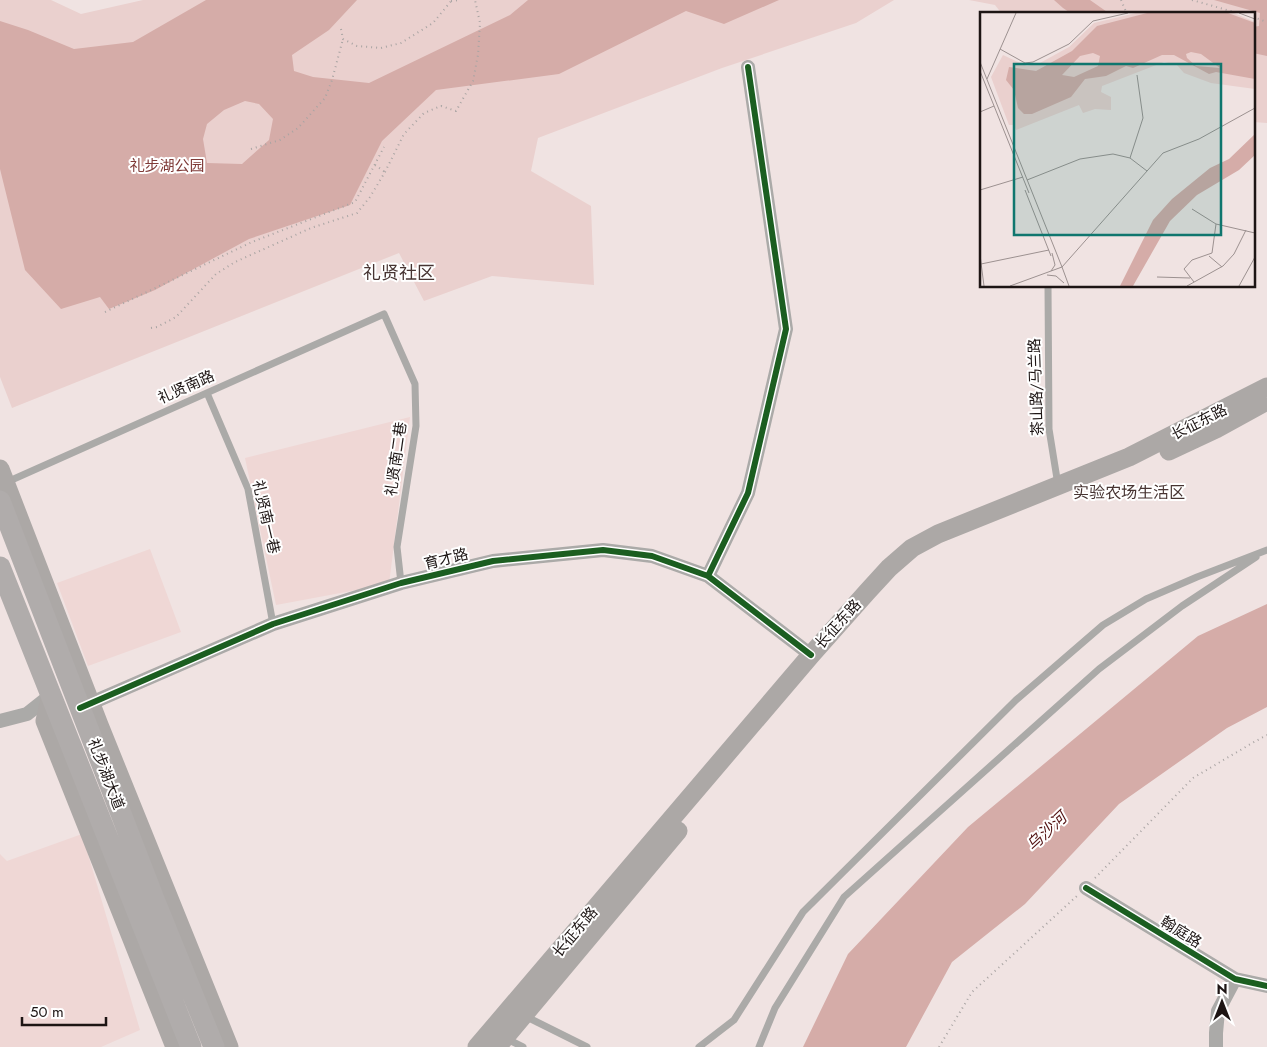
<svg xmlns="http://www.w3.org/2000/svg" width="1267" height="1047" font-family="Jost,'Noto Sans SC',sans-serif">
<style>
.built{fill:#efd7d5}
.green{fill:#ead0ce}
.water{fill:#d5aca8;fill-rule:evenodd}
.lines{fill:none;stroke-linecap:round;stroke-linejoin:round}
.path{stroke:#a9a4a3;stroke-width:2;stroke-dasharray:1 4;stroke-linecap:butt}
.lane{stroke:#abaaa8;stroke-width:7}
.street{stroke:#abaaa8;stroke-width:14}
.secondary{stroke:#aca8a6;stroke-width:19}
.primary{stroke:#b0acab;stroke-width:21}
.cycleway-casing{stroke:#fff;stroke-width:9}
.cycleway{stroke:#1b5e20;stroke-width:6}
.labels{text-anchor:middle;stroke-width:4;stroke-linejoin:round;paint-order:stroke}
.park-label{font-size:15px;fill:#7f3a37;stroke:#fff}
.street-label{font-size:15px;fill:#1d1514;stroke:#fff}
.neighbourhood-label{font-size:16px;fill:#473432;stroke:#fff}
.water-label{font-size:16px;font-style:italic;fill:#521111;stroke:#fff}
.quarter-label{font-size:18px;fill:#473432;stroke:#fff}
.inset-road{fill:none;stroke:#9c9190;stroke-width:1}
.view{fill:#0f766e;fill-opacity:0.15;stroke:#0f766e;stroke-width:2.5}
.inset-edge{fill:none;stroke:#1d1514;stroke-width:2.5}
</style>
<rect width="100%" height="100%" fill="#f0e3e2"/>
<path class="built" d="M 410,417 L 389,584 L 276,605 L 245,458 Z
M 150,549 L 181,632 L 88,666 L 57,583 Z
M 82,834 L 140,1030 L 101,1047 L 0,1047 L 0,854 L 7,861 Z"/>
<path class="green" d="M 0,0 L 51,0 L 81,14 L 143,0 L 894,0 L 856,23 L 722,68 L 538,138 L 531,171 L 591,206 L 594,285 L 492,276 L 424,301 L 399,253 L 12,408 L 0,377 Z
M 969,0 L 1267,0 L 1267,123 L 1253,122 L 1253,14 L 1002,14 L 995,5 Z"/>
<path class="water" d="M 206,0 L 357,0 L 329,30 L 292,55 L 294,71 L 313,77 L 369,83 L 510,15 L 528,0 L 779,0 L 724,24 L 686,11 L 559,74 L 436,90 L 382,141 L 350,205 L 249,239 L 155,290 L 109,309 L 100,297 L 61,309 L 25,270 L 0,169 L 0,21 L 28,30 L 74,49 L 133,42 ZM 245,101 L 259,104 L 273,119 L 269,140 L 242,164 L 207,163 L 203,139 L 207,124 L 224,110 Z
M 1054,0 L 1090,0 L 1110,14 L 1072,14 L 1063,8 Z
M 1214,0 L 1267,0 L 1267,56 L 1253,53 L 1253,27 L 1259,26 L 1260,13 Z
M 1267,604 L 1267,707 L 1227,728 L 1119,804 L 1025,904 L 952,962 L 906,1047 L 803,1047 L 848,954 L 968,827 L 1198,636 Z"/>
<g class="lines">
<path class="path" d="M 1121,0 L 1127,14
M 1192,0 L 1241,14
M 451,1 L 460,0
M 1253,17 L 1267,22
M 341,29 L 343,39 L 357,46 L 381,48 L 401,43 L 433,23 L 452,0
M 251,149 L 280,140 L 298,128 L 325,98 L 332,80 L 343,39
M 375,165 L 385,172
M 105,312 L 252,242 L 355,202 L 384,147
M 151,328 L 157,327 L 176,317 L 216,274 L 235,262 L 311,228 L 357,213 L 370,197 L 385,172 L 404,134 L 424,113 L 441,106 L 456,111 L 473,81 L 478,55 L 480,23 L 475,0
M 1095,878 L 1193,778 L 1254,742 L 1267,735
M 939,1047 L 972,992 L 1078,895"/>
<path class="lane" d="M 1048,286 L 1049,429 L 1058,485
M 207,393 L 248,489 L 273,624
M 7,482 L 384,314 L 415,384 L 416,426 L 397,547 L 401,583
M 525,1016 L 587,1047
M 505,1038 L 523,1047
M 699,1047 L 734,1020 L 803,912 L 1016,700 L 1103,625 L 1146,599 L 1197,577 L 1267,550
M 759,1047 L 775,1008 L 844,897 L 1099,669 L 1182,606 L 1256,557"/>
<path class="street" d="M 708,576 L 748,493 L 786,329 L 748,67
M 82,707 L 273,624 L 401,583 L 493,561 L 603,550 L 652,556 L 708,576 L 811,655
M 0,721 L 27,714 L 51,695
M 1086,888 L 1235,979 L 1267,986
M 1216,1047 L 1216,1033 L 1218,1011 L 1235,979"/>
<path class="secondary" d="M 1169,451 L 1216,429 L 1263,403
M 0,469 L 99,725 L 229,1047
M 51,695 L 45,721 L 175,1047
M 477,1047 L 811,655 L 867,592 L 889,568 L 912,548 L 938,534 L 1129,457 L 1267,387
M 497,1047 L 678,831"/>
<path class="primary" d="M 0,501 L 154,899 L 214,1047
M 0,567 L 191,1047"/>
<g class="cycleway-casing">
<path id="cycleway" d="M 708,576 L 748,493 L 786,329 L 748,67
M 80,708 L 273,624 L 401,583 L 493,561 L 603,550 L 652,556 L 708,576 L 811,655
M 1086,888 L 1235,979 L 1267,986"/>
</g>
<use href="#cycleway" class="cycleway"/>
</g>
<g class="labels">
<g class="park-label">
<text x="167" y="171">礼步湖公园</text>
</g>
<g class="street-label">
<text transform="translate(186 387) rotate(-24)" y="5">礼贤南路</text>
<text transform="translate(1036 387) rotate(-92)" y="5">茶山路/马兰路</text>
<text transform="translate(1199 422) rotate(-27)" y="5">长征东路</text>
<text transform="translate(396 459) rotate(-82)" y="5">礼贤南二巷</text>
<text transform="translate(266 517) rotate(77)" y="5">礼贤南一巷</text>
<text transform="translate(446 559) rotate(-14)" y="5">育才路</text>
<text transform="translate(838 624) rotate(-48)" y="5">长征东路</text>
<text transform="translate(106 774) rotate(69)" y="5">礼步湖大道</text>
<text transform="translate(575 932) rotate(-50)" y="5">长征东路</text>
<text transform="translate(1181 932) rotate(32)" y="5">翰庭路</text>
</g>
<g class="neighbourhood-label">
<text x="1129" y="498">实验农场生活区</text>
</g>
<g class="water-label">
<text transform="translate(1046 831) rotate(-43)" y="6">乌沙河</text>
</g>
<g class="quarter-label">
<text x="399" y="279">礼贤社区</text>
</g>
</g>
<g transform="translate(980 12)">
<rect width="275" height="275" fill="#f0e3e2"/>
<path d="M 156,1 L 254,1 L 275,10 L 275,77 L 231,71 L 204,61 L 197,53 L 184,50 L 122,74 L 121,80 L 131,85 L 131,98 L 115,97 L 103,101 L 99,93 L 36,118 L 34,113 L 29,113 L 11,65 L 23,43 L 47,54 L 60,51 L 89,35 L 114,11 Z" fill="#ead0ce"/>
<path d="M 167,1 L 248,1 L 275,11 L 275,67 L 236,60 L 229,62 L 194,43 L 182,43 L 153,56 L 146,54 L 126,64 L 105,67 L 91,85 L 52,102 L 44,102 L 38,96 L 34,78 L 26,68 L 29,55 L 56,59 L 92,39 L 117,14 ZM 211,40 L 221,42 L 240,56 L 216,54 L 207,46 L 206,42 ZM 113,41 L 120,44 L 118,54 L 94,65 L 82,63 L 100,44 ZM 275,122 L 275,143 L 259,158 L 217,183 L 190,209 L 153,274 L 140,274 L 173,208 L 192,187 L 230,156 L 249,147 Z" fill="#d5aca8" fill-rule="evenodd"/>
<path class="inset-road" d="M 259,1 L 275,7M 20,37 L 45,51 L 53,50 L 89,32 L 113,9 L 148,1M 0,50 L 82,255 L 183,141 L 219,127 L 275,96M 0,59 L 49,181M 7,67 L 36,1M 0,100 L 14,94M 150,146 L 163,106 L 157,63M 47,168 L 100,147 L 133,142 L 150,146 L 167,159M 0,178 L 43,165M 45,178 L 71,244M 212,197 L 236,212 L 275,221M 0,243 L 4,274M 229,244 L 242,255M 1,252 L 69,238M 71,259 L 75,253 L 72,241M 67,263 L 76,264 L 84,271M 177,265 L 210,266M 214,270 L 204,257 L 212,248 L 232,241 L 236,212M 30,274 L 82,255 L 89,274M 207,274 L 243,254 L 254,242 L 266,218M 259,274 L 275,245"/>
<path class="view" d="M 34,52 L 241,52 L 241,223 L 34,223 Z"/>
<rect width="275" height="275" class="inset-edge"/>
</g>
<g transform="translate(1222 1002)" stroke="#ffffff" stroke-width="4" paint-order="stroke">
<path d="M0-4L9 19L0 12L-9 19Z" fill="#1d1514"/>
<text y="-8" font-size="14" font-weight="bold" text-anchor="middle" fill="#1d1514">N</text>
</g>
<path d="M22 1017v8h84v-8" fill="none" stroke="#1d1514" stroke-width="2.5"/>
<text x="30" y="1017" font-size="15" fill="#1d1514" stroke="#ffffff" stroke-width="4" paint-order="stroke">50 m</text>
</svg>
